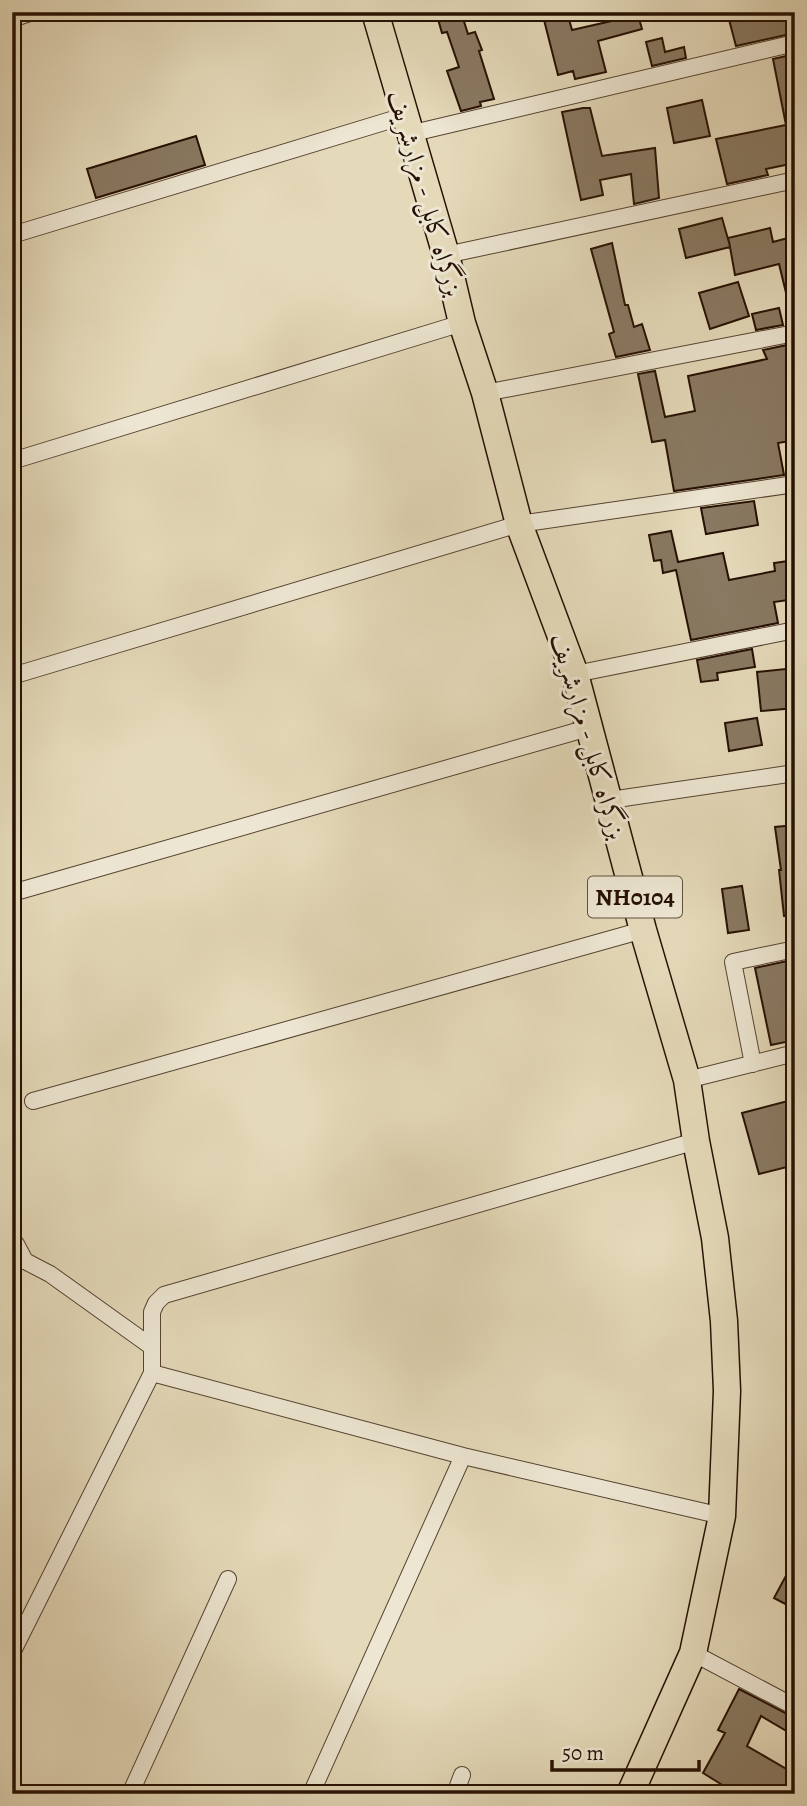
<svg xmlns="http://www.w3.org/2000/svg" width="807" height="1806" font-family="Alegreya,Amiri,serif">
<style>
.building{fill:#897962;stroke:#261003;stroke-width:2}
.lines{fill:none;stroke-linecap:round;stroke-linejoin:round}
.minor-casing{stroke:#564230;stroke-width:18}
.trunk-casing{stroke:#261003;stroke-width:29}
.minor{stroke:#ede6d2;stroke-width:16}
.trunk{stroke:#e4d9b9;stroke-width:26}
.labels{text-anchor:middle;stroke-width:6;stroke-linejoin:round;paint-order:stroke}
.shield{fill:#ede6d2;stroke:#625041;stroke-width:2}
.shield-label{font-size:24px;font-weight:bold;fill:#261003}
.street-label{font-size:26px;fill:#261003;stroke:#ede6d2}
</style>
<rect width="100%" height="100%" fill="#e4d9b9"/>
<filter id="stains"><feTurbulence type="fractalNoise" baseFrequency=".00286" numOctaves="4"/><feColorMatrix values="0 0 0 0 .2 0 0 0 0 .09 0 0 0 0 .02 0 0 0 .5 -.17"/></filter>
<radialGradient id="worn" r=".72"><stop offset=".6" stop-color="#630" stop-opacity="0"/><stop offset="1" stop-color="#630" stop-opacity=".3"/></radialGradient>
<path class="building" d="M 436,12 L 461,12 L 468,34 L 475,32 L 482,50 L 479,51 L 494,99 L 480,102 L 481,106 L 461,111 L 447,71 L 459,67 L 447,32 L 442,33 Z
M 542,12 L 567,12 L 572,30 L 638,15 L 642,29 L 598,41 L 606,72 L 575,79 L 573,71 L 558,75 Z
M 727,12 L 795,12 L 795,33 L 736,46 Z
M 662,38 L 665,52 L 684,47 L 686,58 L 652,66 L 646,42 Z
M 795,54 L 795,163 L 766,169 L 768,175 L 727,184 L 716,139 L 786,125 L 773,59 Z
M 702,100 L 710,136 L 674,143 L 667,108 Z
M 583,108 L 590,108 L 602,156 L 655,148 L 659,198 L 634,204 L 631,174 L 600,180 L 603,195 L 581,200 L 562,112 Z
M 196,136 L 205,165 L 96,198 L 87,169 Z
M 722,218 L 730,246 L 728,238 L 770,228 L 773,242 L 795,236 L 795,304 L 789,305 L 779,264 L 735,275 L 730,247 L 686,258 L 679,229 Z
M 612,243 L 625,305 L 628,305 L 634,327 L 642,324 L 650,350 L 616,357 L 609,334 L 614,332 L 591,249 Z
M 738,282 L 749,316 L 710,329 L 699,293 Z
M 779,308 L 783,325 L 756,330 L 752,314 Z
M 787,345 L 795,382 L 795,429 L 788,431 L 790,441 L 778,443 L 784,475 L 674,491 L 665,440 L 652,442 L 638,374 L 655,371 L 665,417 L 695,411 L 688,376 L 767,359 L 763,350 Z
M 754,501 L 758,525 L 706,534 L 701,508 Z
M 671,531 L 678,562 L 723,553 L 729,580 L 775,571 L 774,563 L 795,560 L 795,599 L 774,602 L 778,623 L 691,640 L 676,570 L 663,573 L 661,560 L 654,561 L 649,535 Z
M 752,649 L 755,667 L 717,673 L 718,680 L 701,682 L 697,660 Z
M 795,668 L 795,708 L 761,711 L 757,672 Z
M 757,718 L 762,745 L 729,751 L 725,723 Z
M 795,825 L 795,916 L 784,916 L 779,870 L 781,870 L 775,827 Z
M 742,886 L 749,930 L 728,933 L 722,889 Z
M 792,960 L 795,975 L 795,1040 L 771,1045 L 755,968 Z
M 788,1101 L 795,1126 L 795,1165 L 759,1174 L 742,1113 Z
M 795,1559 L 795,1609 L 774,1598 Z
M 739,1689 L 795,1718 L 795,1736 L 761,1716 L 747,1746 L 795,1774 L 795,1794 L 720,1794 L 724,1786 L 703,1773 L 725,1733 L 718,1730 Z"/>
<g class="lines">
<g class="minor-casing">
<path id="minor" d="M 12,19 L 33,12
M 409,134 L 795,43
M 12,235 L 404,116
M 446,255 L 795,180
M 485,393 L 795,333
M 12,461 L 462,323
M 575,674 L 795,630
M 12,676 L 519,524 L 795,484
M 610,800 L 795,773
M 12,893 L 588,728
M 753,1064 L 733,962 L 795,949
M 687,1080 L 795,1053
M 33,1101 L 643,930
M 12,1242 L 16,1244 L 25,1261
M 12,1261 L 25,1261 L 50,1274 L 152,1347
M 152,1373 L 463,1456 L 722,1516
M 12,1653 L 152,1373 L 152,1312 L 156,1303 L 164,1295 L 696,1141
M 693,1653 L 795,1707
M 130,1794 L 228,1579
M 311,1794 L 463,1456
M 455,1794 L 462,1775"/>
</g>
<g class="trunk-casing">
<path id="trunk" d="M 375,12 L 446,255 L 462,323 L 485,393 L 519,524 L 575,674 L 643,930 L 687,1080 L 696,1141 L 715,1238 L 724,1321 L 727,1391 L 722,1516 L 693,1653 L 630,1794"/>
</g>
<use href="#minor" class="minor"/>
<use href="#trunk" class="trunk"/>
</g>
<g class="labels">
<rect class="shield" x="588" y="876.5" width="94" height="41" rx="5"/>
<g class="shield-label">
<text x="635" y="905">NH0104</text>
</g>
<g class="street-label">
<text transform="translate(426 193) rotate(74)" y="9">بزرگراه کابل - مزارشریف</text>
<text transform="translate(589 736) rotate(74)" y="9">بزرگراه کابل - مزارشریف</text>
</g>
</g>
<rect width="807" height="1806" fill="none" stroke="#e4d9b9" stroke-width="42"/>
<rect x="14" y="14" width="779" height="1778" fill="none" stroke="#261003" stroke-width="3.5"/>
<rect x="21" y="21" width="765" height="1764" fill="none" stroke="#261003" stroke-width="2"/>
<path d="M552 1760v10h147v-10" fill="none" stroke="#261003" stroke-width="3.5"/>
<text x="562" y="1760" font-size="21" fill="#261003" stroke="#ede6d2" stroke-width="5" paint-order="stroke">50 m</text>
<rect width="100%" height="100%" filter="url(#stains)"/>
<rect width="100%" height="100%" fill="url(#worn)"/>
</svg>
